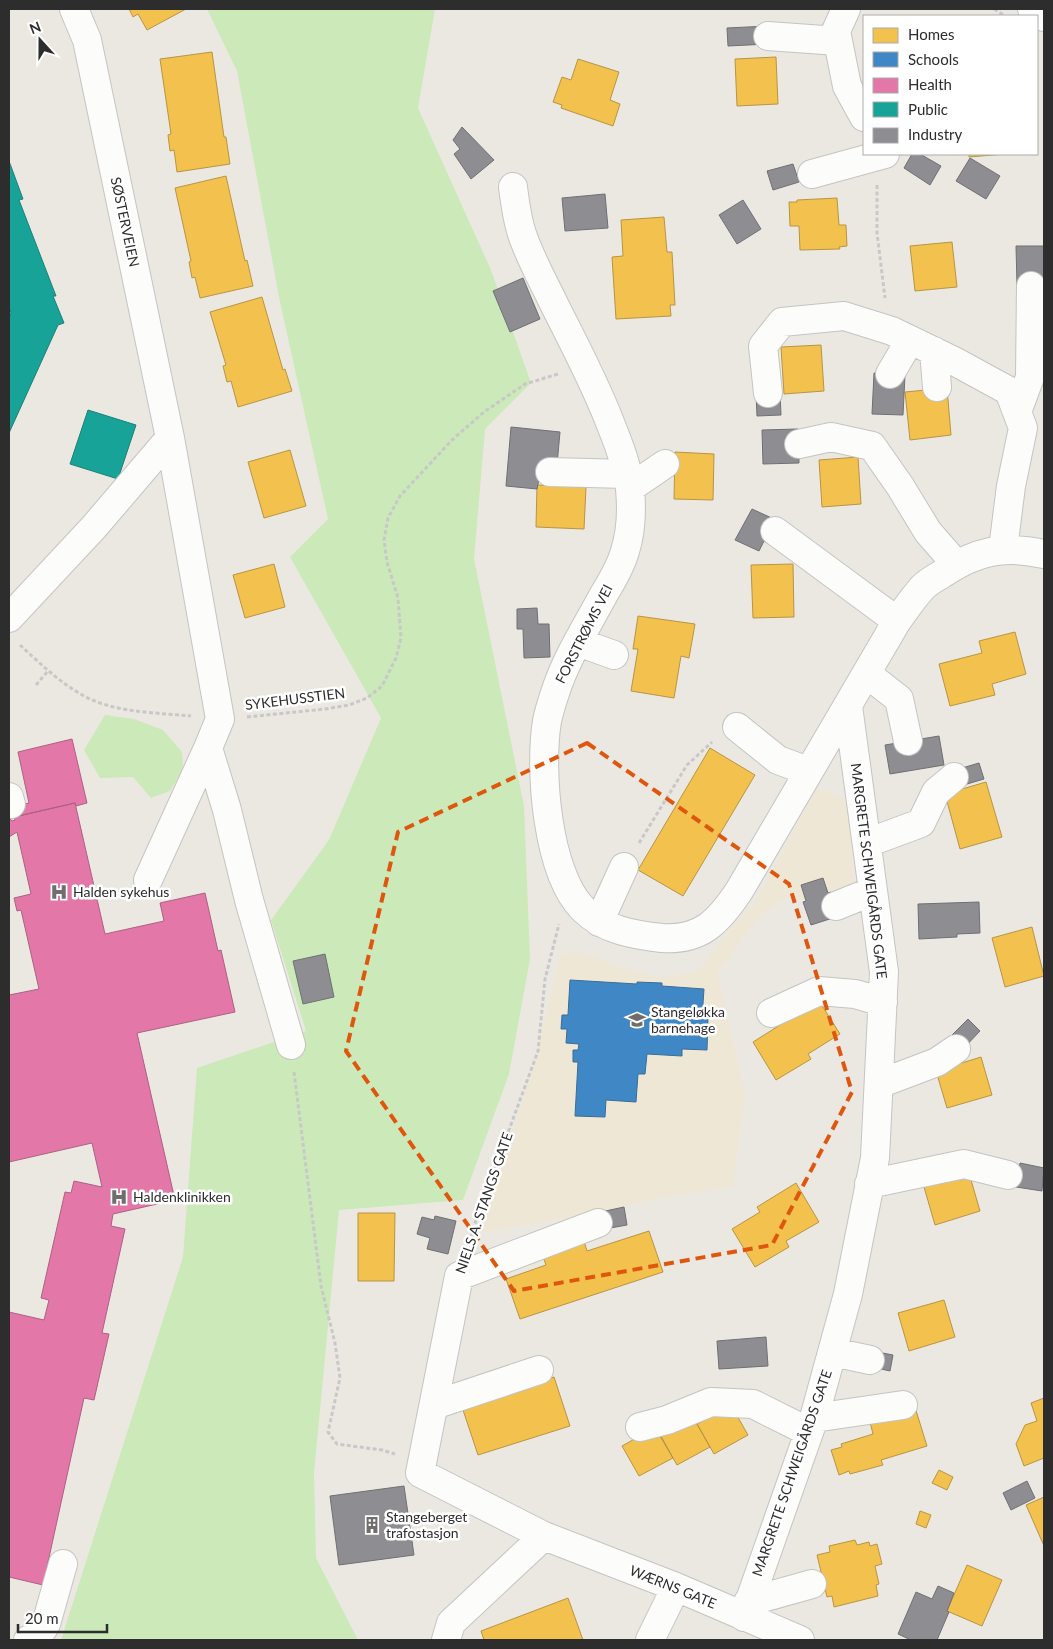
<svg xmlns="http://www.w3.org/2000/svg" width="1053" height="1649" font-family="Lato,sans-serif">
<style>
.education{fill:#efe7d6}
.green{fill:#cbe9b9}
.homes{fill:#f2c14e;stroke:#b79544}
.schools{fill:#3f88c5;stroke:#3a6d97}
.health{fill:#e377a8;stroke:#ac6183}
.public{fill:#17a398;stroke:#1e8078}
.industry{fill:#8d8d92;stroke:#707074}
.lines{fill:none;stroke-linecap:round;stroke-linejoin:round}
.minor-casing{stroke:#c4c4c3;stroke-width:30}
.path{stroke:#c8c8c8;stroke-width:3;stroke-dasharray:4 2.5;stroke-linecap:butt}
.minor{stroke:#fcfcfb;stroke-width:28}
.marked{fill:none;stroke:#df570e;stroke-width:4;stroke-dasharray:10 6;stroke-linejoin:round}
.labels{text-anchor:middle;stroke-width:5;stroke-linejoin:round;paint-order:stroke}
.street-label{font-size:14px;fill:#2d2d2d;stroke:#fff}
.poi-label{font-size:14px;fill:#2d2d2d;stroke:#fff;text-anchor:start}
</style>
<rect width="100%" height="100%" fill="#ebe8e2"/>
<path class="education" d="M 816,790 L 832,792 L 846,799 L 849,817 L 854,884 L 805,901 L 787,897 L 761,915 L 728,959 L 717,971 L 745,1093 L 733,1187 L 660,1198 L 596,1213 L 480,1233 L 537,1053 L 560,954 L 580,952 L 623,968 L 656,977 L 698,972 L 727,933 L 757,899 Z"/>
<path class="green" d="M 207,9 L 435,9 L 418,108 L 491,270 L 531,383 L 485,429 L 474,559 L 524,806 L 530,959 L 509,1074 L 463,1200 L 339,1210 L 314,1473 L 316,1558 L 358,1640 L 61,1640 L 183,1257 L 197,1068 L 306,1031 L 271,920 L 329,840 L 381,718 L 290,557 L 328,519 L 280,302 L 237,71 Z
M 105,715 L 134,719 L 163,730 L 182,752 L 183,769 L 170,791 L 151,798 L 133,777 L 100,778 L 84,750 Z"/>
<path class="homes" d="M 129,9 L 186,9 L 147,30 L 138,14 L 133,17 Z
M 212,52 L 224,137 L 226,137 L 230,164 L 177,172 L 174,150 L 170,151 L 168,135 L 171,134 L 160,59 Z
M 776,57 L 778,104 L 737,106 L 735,59 Z
M 578,59 L 619,72 L 610,100 L 620,104 L 613,126 L 561,108 L 562,105 L 553,102 L 562,77 L 571,80 Z
M 969,154 L 1005,154 L 969,157 Z
M 226,176 L 245,261 L 247,260 L 253,286 L 200,298 L 195,277 L 192,278 L 189,262 L 191,261 L 175,188 Z
M 837,198 L 839,225 L 846,225 L 847,246 L 839,247 L 840,249 L 800,250 L 799,226 L 790,226 L 789,202 L 797,202 L 797,200 Z
M 664,217 L 667,252 L 672,252 L 675,305 L 670,305 L 671,316 L 616,319 L 612,257 L 623,256 L 621,220 Z
M 952,242 L 957,287 L 915,291 L 910,246 Z
M 262,297 L 283,370 L 285,369 L 292,391 L 238,407 L 231,381 L 227,382 L 223,366 L 226,365 L 210,312 Z
M 821,345 L 824,391 L 784,394 L 781,347 Z
M 947,388 L 951,435 L 910,440 L 905,392 Z
M 290,450 L 306,506 L 264,518 L 248,462 Z
M 675,452 L 714,454 L 713,500 L 674,499 Z
M 858,457 L 861,504 L 822,507 L 819,460 Z
M 537,485 L 586,487 L 584,529 L 536,527 Z
M 274,564 L 285,607 L 245,618 L 233,575 Z
M 793,564 L 794,617 L 753,618 L 751,565 Z
M 638,616 L 695,624 L 689,658 L 681,656 L 674,698 L 631,691 L 638,649 L 633,649 Z
M 1015,632 L 1026,674 L 992,684 L 995,695 L 950,706 L 939,664 L 982,653 L 979,641 Z
M 710,748 L 755,775 L 683,896 L 638,870 Z
M 986,782 L 1002,837 L 960,849 L 945,794 Z
M 1032,927 L 1044,976 L 1005,987 L 992,938 Z
M 816,996 L 840,1034 L 808,1054 L 811,1059 L 776,1080 L 753,1042 L 780,1025 L 777,1020 Z
M 981,1057 L 992,1095 L 947,1108 L 936,1071 Z
M 969,1173 L 980,1211 L 935,1225 L 924,1187 Z
M 796,1183 L 819,1222 L 786,1241 L 789,1247 L 755,1267 L 732,1229 L 760,1212 L 757,1207 Z
M 358,1213 L 395,1213 L 394,1281 L 358,1281 Z
M 649,1231 L 663,1272 L 520,1319 L 506,1279 L 546,1265 L 542,1254 L 584,1241 L 587,1251 Z
M 944,1300 L 955,1337 L 909,1351 L 898,1313 Z
M 554,1377 L 570,1426 L 478,1455 L 462,1407 Z
M 1044,1398 L 1044,1458 L 1024,1466 L 1016,1444 L 1025,1425 L 1037,1421 L 1031,1403 Z
M 914,1404 L 927,1446 L 881,1460 L 883,1465 L 850,1474 L 849,1471 L 839,1475 L 831,1450 L 842,1447 L 841,1444 L 873,1434 L 869,1418 Z
M 731,1405 L 748,1435 L 714,1454 L 697,1424 Z
M 693,1417 L 710,1447 L 677,1465 L 660,1436 Z
M 656,1427 L 673,1458 L 639,1476 L 622,1446 Z
M 939,1470 L 953,1477 L 947,1490 L 932,1483 Z
M 1044,1497 L 1044,1546 L 1026,1505 Z
M 920,1511 L 931,1515 L 926,1528 L 916,1524 Z
M 855,1540 L 857,1545 L 869,1542 L 870,1546 L 877,1544 L 882,1564 L 875,1566 L 879,1584 L 876,1585 L 878,1596 L 834,1607 L 832,1596 L 827,1597 L 817,1555 L 830,1552 L 829,1546 Z
M 967,1565 L 1002,1580 L 982,1626 L 947,1611 Z
M 568,1598 L 583,1640 L 484,1640 L 481,1631 Z"/>
<path class="schools" d="M 570,980 L 637,984 L 637,982 L 662,983 L 662,986 L 704,989 L 702,1018 L 708,1018 L 707,1050 L 682,1049 L 682,1056 L 647,1054 L 645,1074 L 638,1074 L 636,1102 L 606,1100 L 605,1117 L 575,1116 L 578,1062 L 573,1062 L 573,1050 L 578,1050 L 579,1044 L 566,1043 L 567,1029 L 561,1029 L 562,1015 L 568,1015 Z"/>
<path class="health" d="M 72,739 L 87,803 L 76,806 L 75,803 L 14,817 L 12,807 L 29,803 L 18,752 Z
M 75,803 L 105,934 L 164,921 L 160,903 L 205,893 L 218,951 L 221,950 L 235,1012 L 137,1033 L 175,1200 L 113,1214 L 111,1226 L 125,1229 L 102,1333 L 109,1334 L 94,1400 L 84,1398 L 43,1585 L 9,1577 L 9,1579 L 9,1312 L 44,1320 L 49,1300 L 41,1298 L 65,1192 L 71,1193 L 74,1181 L 102,1187 L 92,1143 L 9,1162 L 9,995 L 39,989 L 21,910 L 17,911 L 14,898 L 31,894 L 17,832 L 9,837 L 9,817 L 12,821 L 15,820 L 14,817 Z"/>
<path class="public" d="M 9,161 L 23,199 L 19,200 L 56,296 L 53,296 L 64,323 L 58,325 L 9,433 L 9,318 L 11,313 L 9,307 Z
M 88,410 L 136,425 L 118,479 L 70,464 Z"/>
<path class="industry" d="M 768,26 L 768,44 L 728,46 L 727,28 Z
M 462,127 L 494,160 L 471,179 L 454,154 L 460,149 L 453,140 Z
M 912,154 L 920,154 L 941,166 L 930,185 L 904,168 Z
M 970,158 L 1000,176 L 986,199 L 956,181 Z
M 793,164 L 799,182 L 773,190 L 767,171 Z
M 605,194 L 608,228 L 565,231 L 562,198 Z
M 743,200 L 761,229 L 737,244 L 719,215 Z
M 1016,246 L 1044,246 L 1044,285 L 1017,286 Z
M 523,278 L 540,319 L 510,332 L 493,291 Z
M 874,373 L 905,375 L 903,415 L 872,414 Z
M 780,392 L 781,415 L 757,416 L 756,394 Z
M 511,427 L 560,432 L 557,465 L 539,465 L 537,478 L 539,479 L 537,489 L 506,486 Z
M 798,429 L 799,463 L 763,464 L 762,430 Z
M 752,509 L 776,520 L 766,542 L 764,541 L 759,551 L 735,540 Z
M 537,608 L 538,624 L 549,624 L 550,657 L 524,658 L 523,629 L 517,629 L 517,609 Z
M 939,736 L 944,765 L 890,774 L 885,745 Z
M 979,763 L 984,779 L 957,787 L 952,771 Z
M 823,878 L 828,893 L 831,892 L 839,916 L 811,925 L 803,902 L 806,901 L 801,885 Z
M 979,902 L 980,933 L 957,934 L 957,937 L 919,939 L 918,904 Z
M 325,954 L 334,997 L 303,1004 L 293,961 Z
M 968,1019 L 980,1031 L 961,1051 L 949,1038 Z
M 1020,1163 L 1044,1168 L 1042,1191 L 1016,1187 Z
M 624,1207 L 627,1225 L 599,1230 L 596,1213 Z
M 435,1216 L 456,1221 L 448,1254 L 427,1249 L 430,1238 L 417,1234 L 422,1217 L 434,1220 Z
M 766,1337 L 768,1366 L 719,1369 L 717,1341 Z
M 872,1351 L 893,1355 L 890,1371 L 868,1366 Z
M 1027,1481 L 1035,1498 L 1011,1510 L 1003,1493 Z
M 404,1486 L 414,1555 L 339,1565 L 330,1496 Z
M 938,1586 L 954,1593 L 947,1611 L 949,1612 L 937,1640 L 911,1640 L 898,1634 L 916,1592 L 932,1599 Z"/>
<g class="lines">
<g class="minor-casing">
<path id="minor" d="M 74,9 L 87,40 L 170,438 L 220,719 L 208,748 L 227,810 L 249,900 L 291,1045
M 846,9 L 836,31 L 847,86 L 864,117
M 1032,9 L 1044,17
M 768,36 L 838,41
M 812,174 L 885,154
M 513,187 C 515,203 517,219 522,234 C 530,258 543,281 554,304 C 574,344 595,383 611,425 C 619,445 628,468 630,489 C 632,510 631,532 625,551 C 621,566 612,581 604,594 C 587,626 566,658 555,693 C 552,702 549,711 547,721 C 539,770 547,873 583,909 C 604,930 634,935 662,938 C 701,941 719,921 739,891 L 897,621 C 905,610 913,598 923,587 C 928,582 935,578 942,574 C 976,551 1003,545 1044,554
M 934,351 L 937,387
M 890,374 L 910,340
M 768,393 L 763,346 L 782,322 L 844,316 L 892,331 L 954,361 L 1009,391 L 1023,428 L 1011,486 L 1003,549
M 1017,412 L 1030,377 L 1031,286
M 799,444 L 831,437 L 872,446 L 900,486 L 928,532 L 956,564
M 550,472 L 627,474
M 630,488 L 665,464
M 775,531 L 897,621
M 9,618 L 94,527 L 170,438
M 578,642 L 614,655
M 867,674 L 899,699 L 908,741
M 737,727 L 778,760 L 808,771
M 9,797 L 11,804
M 867,843 L 921,823 L 936,792 L 954,777
M 148,880 L 208,748
M 836,906 L 873,891
M 599,922 L 624,867
M 771,1013 L 819,991 L 855,994 L 883,1002
M 879,1084 L 937,1062 L 956,1049
M 869,1184 L 964,1164 L 1008,1175
M 598,1223 L 459,1276 L 420,1473 L 544,1536 L 676,1587 L 800,1640
M 833,1352 L 870,1360
M 434,1405 L 539,1370
M 814,1418 L 903,1405
M 640,1427 L 667,1420 L 711,1402 L 753,1404 L 809,1432
M 748,1602 L 812,1584
M 744,1617 L 814,1418 L 848,1294 L 875,1158 L 884,972 L 848,706
M 28,1640 C 36,1639 42,1631 46,1624 L 63,1564
M 446,1640 L 451,1623 L 544,1536
M 650,1640 L 676,1587"/>
</g>
<path class="path" d="M 994,9 L 1005,16
M 877,185 L 877,233 L 885,298
M 20,645 C 44,667 69,692 100,703 C 129,713 161,713 191,716
M 36,685 L 48,671
M 247,717 L 325,709 L 349,705 L 367,698 L 382,686 L 396,658 L 401,638 L 398,598 L 387,562 L 384,540 L 388,518 L 400,496 L 452,440 L 484,412 L 525,384 L 558,374
M 639,843 L 687,765 L 712,742
M 294,1072 L 321,1286 L 335,1343 L 340,1378 L 328,1432 L 337,1444 L 382,1450 L 395,1454
M 469,1242 L 477,1217 L 538,1051 L 545,979 L 559,924"/>
<use href="#minor" class="minor"/>
</g>
<path class="marked" d="M 587,743 L 789,884 L 852,1092 L 772,1245 L 514,1291 L 346,1051 L 398,832 Z"/>
<defs>
<g id="hospital-bare" transform="scale(1.35)"><path d="M-5-5h3v3.5h4V-5h3V5h-3V1.5h-4V5h-3Z" fill="#706e6c" stroke="#fff" stroke-width="2.5" paint-order="stroke"/></g>
<g id="school-bare" transform="scale(1.35)"><path d="M0-5L7-2L0 1L-7-2ZM-4 1L0 2.5L4 1V4Q0 6-4 4Z" fill="#706e6c" stroke="#fff" stroke-width="2.5" paint-order="stroke"/></g>
<g id="building-bare" transform="scale(1.35)"><path d="M-4-6H4V6H1V3H-1V6H-4ZM-2.5-4.3h1.7v1.8h-1.7ZM.8-4.3h1.7v1.8H.8ZM-2.5-1h1.7V.8h-1.7ZM.8-1h1.7V.8H.8Z" fill="#706e6c" stroke="#fff" stroke-width="2.5" paint-order="stroke"/></g>
</defs>
<g fill-rule="evenodd">
<use href="#hospital-bare" x="59" y="892"/>
<use href="#school-bare" x="637" y="1020"/>
<use href="#hospital-bare" x="119" y="1197"/>
<use href="#building-bare" x="372" y="1525"/>
</g>
<g class="labels">
<g class="street-label">
<text transform="translate(125 222) rotate(78)" y="5">SØSTERVEIEN</text>
<text transform="translate(584 634) rotate(-63)" y="5">FORSTRØMS VEI</text>
<text transform="translate(295 699) rotate(-7)" y="5">SYKEHUSSTIEN</text>
<text transform="translate(869 871) rotate(83)" y="5">MARGRETE SCHWEIGÅRDS GATE</text>
<text transform="translate(484 1203) rotate(-71)" y="5">NIELS A. STANGS GATE</text>
<text transform="translate(792 1473) rotate(-71)" y="5">MARGRETE SCHWEIGÅRDS GATE</text>
<text transform="translate(673 1587) rotate(22)" y="5">WÆRNS GATE</text>
</g>
<g class="poi-label">
<text x="73" y="897">Halden sykehus</text>
<text x="651" y="1017">Stangeløkka<tspan x="651" dy="16">barnehage</tspan></text>
<text x="133" y="1202">Haldenklinikken</text>
<text x="386" y="1522">Stangeberget<tspan x="386" dy="16">trafostasjon</tspan></text>
</g>
</g>
<rect width="1053" height="1649" fill="none" stroke="#2d2d2d" stroke-width="20"/>
<rect x="863" y="15" width="175" height="140" fill="#ffffff" stroke="#ababab"/>
<rect x="873" y="28" width="25" height="15" fill="#f2c14e" stroke="#ababab"/>
<text x="908" y="40" font-size="15" fill="#2d2d2d">Homes</text>
<rect x="873" y="52" width="25" height="15" fill="#3f88c5" stroke="#ababab"/>
<text x="908" y="65" font-size="15" fill="#2d2d2d">Schools</text>
<rect x="873" y="78" width="25" height="15" fill="#e377a8" stroke="#ababab"/>
<text x="908" y="90" font-size="15" fill="#2d2d2d">Health</text>
<rect x="873" y="102" width="25" height="15" fill="#17a398" stroke="#ababab"/>
<text x="908" y="115" font-size="15" fill="#2d2d2d">Public</text>
<rect x="873" y="128" width="25" height="15" fill="#8d8d92" stroke="#ababab"/>
<text x="908" y="140" font-size="15" fill="#2d2d2d">Industry</text>
<g transform="translate(40 40) rotate(339)" stroke="#ffffff" stroke-width="4" paint-order="stroke">
<path d="M0-4L9 19L0 12L-9 19Z" fill="#2d2d2d"/>
<text y="-8" font-size="14" font-weight="bold" text-anchor="middle" fill="#2d2d2d">N</text>
</g>
<path d="M18 1624v8h89v-8" fill="none" stroke="#2d2d2d" stroke-width="2.5"/>
<text x="25" y="1624" font-size="15" fill="#2d2d2d" stroke="#ffffff" stroke-width="4" paint-order="stroke">20 m</text>
</svg>
